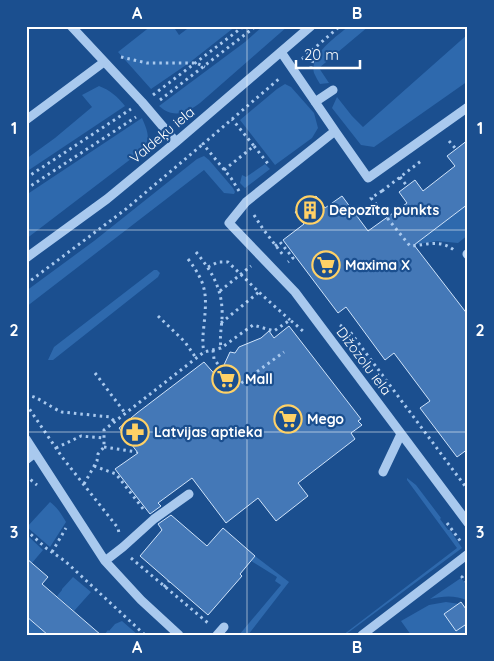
<svg xmlns="http://www.w3.org/2000/svg" width="494" height="661" font-family="Quicksand,sans-serif">
<style>
.green{fill:#2e69ad}
.building{fill:#4478b7;stroke:#cfe3fa}
.lines{fill:none;stroke-linecap:round;stroke-linejoin:round}
.path{stroke:#a9c9ee;stroke-width:3;stroke-dasharray:2.5 4;stroke-linecap:butt}
.minor{stroke:#a9c9ee;stroke-width:9}
.grid{fill:none;stroke:#fff;stroke-width:1;stroke-opacity:0.55}
.labels{text-anchor:middle;stroke-width:4.5;stroke-linejoin:round;paint-order:stroke}
.street-label{font-size:14px;fill:#fff;stroke:#1b4f8f}
.poi-label{font-size:14px;font-weight:bold;fill:#fff;stroke:#1b4f8f;text-anchor:start}
.neatline{fill:none;stroke:#fff;stroke-width:2}
.grid-label{font-size:16px;text-anchor:middle;font-weight:bold;fill:#fff}
</style>
<rect width="100%" height="100%" fill="#1b4f8f"/>
<path class="green" d="M 151,26 L 173,26 L 179,35 L 191,26 L 236,26 L 189,63 L 151,89 L 118,52 Z
M 263,26 L 288,26 L 200,103 C 186,113 174,119 159,106 L 245,42 Z
M 349,26 L 369,26 L 319,68 L 329,83 L 320,84 C 318,81 316,77 314,73 C 309,55 337,36 349,26 Z
M 468,34 L 468,81 L 374,147 L 361,145 L 332,108 L 337,97 L 352,116 L 363,127 Z
M 285,84 L 291,87 L 314,113 L 318,128 L 312,138 L 275,165 L 240,120 L 277,89 Z
M 99,86 C 110,90 118,97 125,106 L 26,172 L 26,159 L 55,138 L 92,107 L 82,95 Z
M 142,118 C 148,132 152,140 140,152 L 26,239 L 26,195 Z
M 204,156 L 209,160 L 233,188 L 235,192 L 234,194 L 224,193 L 204,170 L 26,307 L 26,291 L 94,241 L 197,159 Z
M 265,164 L 270,169 L 245,188 L 240,183 L 242,175 L 246,177 Z
M 468,204 L 468,235 L 458,243 L 437,241 L 413,245 Z
M 154,270 L 157,270 L 160,273 L 158,277 L 53,360 L 48,360 L 54,347 Z
M 407,478 L 416,485 L 441,518 L 440,519 L 448,530 L 450,530 L 462,548 L 345,635 L 343,635 L 457,548 L 407,480 Z
M 50,502 C 57,507 62,515 66,522 L 50,547 L 27,527 Z
M 28,536 L 43,550 L 26,570 L 26,538 Z
M 255,556 L 289,582 L 248,635 L 239,635 L 281,585 L 275,581 L 277,577 L 251,561 Z
M 73,577 L 91,592 L 74,611 L 57,596 L 62,590 L 62,589 Z
M 461,578 L 468,587 L 468,601 C 455,595 444,596 430,599 Z
M 446,602 L 460,604 L 445,615 L 456,631 L 468,623 L 468,635 L 411,635 L 401,621 L 429,605 Z
M 27,617 L 48,635 L 26,635 L 26,619 Z
M 122,621 L 138,635 L 104,635 L 108,630 L 109,631 L 115,624 Z"/>
<path class="building" d="M 468,140 L 468,204 L 414,245 L 468,315 L 468,449 L 457,457 L 420,408 L 430,401 L 394,353 L 385,360 L 346,307 L 338,313 L 283,240 L 304,224 L 295,212 L 316,196 L 325,208 L 342,196 L 368,231 L 407,203 L 399,192 L 415,180 L 423,191 L 455,166 L 447,156 Z
M 289,326 L 361,419 L 358,421 L 362,425 L 351,433 L 355,439 L 298,483 L 308,496 L 276,521 L 258,498 L 226,523 L 192,478 L 158,503 L 161,506 L 150,514 L 115,469 L 138,453 L 119,428 L 137,413 L 204,362 L 218,378 L 230,352 L 235,353 L 239,347 L 261,338 L 269,331 L 274,338 Z
M 171,515 L 207,546 L 223,528 L 255,556 L 240,574 L 242,576 L 208,615 L 140,556 L 162,530 L 158,524 Z
M 26,558 L 48,577 L 42,584 L 101,635 L 48,635 L 26,616 Z
M 461,602 L 468,612 L 468,623 L 456,631 L 444,614 Z"/>
<g class="lines">
<path class="path" d="M 121,57 L 147,63 L 196,63 L 205,67
M 302,59 L 340,26
M 311,69 L 311,66 L 318,46
M 153,95 L 244,26
M 160,100 L 256,26
M 449,141 L 456,149
M 254,146 L 269,165
M 224,170 L 254,146 L 232,119
M 400,177 L 407,186
M 26,178 L 131,109
M 26,189 L 136,117
M 239,191 L 231,178 L 203,144 L 280,78
M 382,191 L 371,198 L 410,246 C 427,245 440,239 454,250
M 382,191 L 421,161
M 254,215 L 263,229 L 283,255
M 275,246 L 280,242 L 293,258 L 288,262
M 196,252 C 210,269 221,286 222,309 C 223,322 219,334 221,348
M 188,259 C 207,284 207,294 204,325 C 203,334 202,343 204,352
M 208,267 L 218,262 L 228,262 L 262,295 L 290,320
M 26,284 L 126,209 L 203,144
M 220,291 L 251,266
M 158,316 L 185,342 L 196,358
M 221,323 L 259,292
M 340,325 L 351,333 L 468,490
M 213,350 L 214,359 L 220,367
M 95,373 L 125,413
M 232,382 L 236,387 L 284,352
M 26,395 C 36,395 51,408 62,412 L 110,417 L 114,421
M 26,404 L 62,457 L 118,528 L 119,533
M 104,447 L 137,452
M 56,448 L 81,436 L 104,438
M 94,466 L 116,474 L 144,510
M 26,475 L 31,480 L 37,485
M 26,483 L 31,480
M 84,484 L 97,461 L 98,454 L 104,447 L 104,430 L 204,352 L 221,348 L 253,325 L 274,331 L 290,320 L 295,324 L 304,332
M 447,523 L 461,542
M 26,530 L 46,548 L 65,561 L 145,635
M 52,552 L 66,528
M 131,558 L 208,623
M 463,576 L 462,577 L 468,584
M 164,587 L 169,581"/>
<path class="minor" d="M 71,26 L 142,102 L 176,142
M 281,52 L 335,131 L 246,202 L 229,223 L 295,292 L 468,523
M 315,102 L 333,90
M 26,120 L 104,62
M 335,131 L 368,178 L 468,107
M 467,254 L 468,255
M 26,258 L 107,199 L 176,142 L 311,26
M 26,439 L 105,561 L 141,600 L 179,635
M 26,460 L 35,453
M 383,472 L 401,434
M 105,561 L 123,547 L 154,519 L 189,494
M 217,635 L 224,627
M 362,635 L 468,554"/>
</g>
<path class="grid" d="M 247,26 L 247,635M 26,230 L 468,230M 26,432 L 468,432"/>
<defs>
<g id="building-ring" transform="scale(1.4375)"><circle r="9.5" fill="#1b4f8f" stroke="#ffd166" stroke-width="1.5"/><path d="M-4-6H4V6H1V3H-1V6H-4ZM-2.5-4.3h1.7v1.8h-1.7ZM.8-4.3h1.7v1.8H.8ZM-2.5-1h1.7V.8h-1.7ZM.8-1h1.7V.8H.8Z" fill="#ffd166"/></g>
<g id="supermarket-ring" transform="scale(1.4375)"><circle r="9.5" fill="#1b4f8f" stroke="#ffd166" stroke-width="1.5"/><path d="M-6-5.5h2.5l.6 2H6L4.5 2H-2.5L-4.4-4H-6ZM-1.5 3.2a1.3 1.3 0 1 0 .1 0ZM3 3.2a1.3 1.3 0 1 0 .1 0Z" fill="#ffd166"/></g>
<g id="pharmacy-ring" transform="scale(1.4375)"><circle r="9.5" fill="#1b4f8f" stroke="#ffd166" stroke-width="1.5"/><path d="M-2-6h4v4h4v4h-4v4h-4v-4h-4v-4h4Z" fill="#ffd166"/></g>
</defs>
<g fill-rule="evenodd">
<use href="#building-ring" x="310" y="210"/>
<use href="#supermarket-ring" x="326" y="265"/>
<use href="#supermarket-ring" x="226" y="379"/>
<use href="#supermarket-ring" x="288" y="419"/>
<use href="#pharmacy-ring" x="135" y="432"/>
</g>
<g class="labels">
<g class="street-label">
<text transform="translate(162 135) rotate(-40)" y="5">Valdeķu iela</text>
<text transform="translate(364 361) rotate(53)" y="5">Dižozolu iela</text>
</g>
<g class="poi-label">
<text x="329" y="215">Depozīta punkts</text>
<text x="345" y="270">Maxima X</text>
<text x="245" y="384">Mall</text>
<text x="307" y="424">Mego</text>
<text x="154" y="437">Latvijas aptieka</text>
</g>
</g>
<rect width="494" height="661" fill="none" stroke="#1b4f8f" stroke-width="55"/>
<path d="M296 60v8h64v-8" fill="none" stroke="#ffffff" stroke-width="2.5"/>
<text x="304" y="60" font-size="15" fill="#ffffff" stroke="#1b4f8f" stroke-width="4" paint-order="stroke">20 m</text>
<rect x="28" y="28" width="438" height="606" class="neatline"/>
<g class="grid-label">
<text x="137" y="19">A</text>
<text x="357" y="19">B</text>
<text x="14" y="134">1</text>
<text x="480" y="134">1</text>
<text x="14" y="336">2</text>
<text x="480" y="336">2</text>
<text x="14" y="538">3</text>
<text x="480" y="538">3</text>
<text x="137" y="653">A</text>
<text x="357" y="653">B</text>
</g>
</svg>
